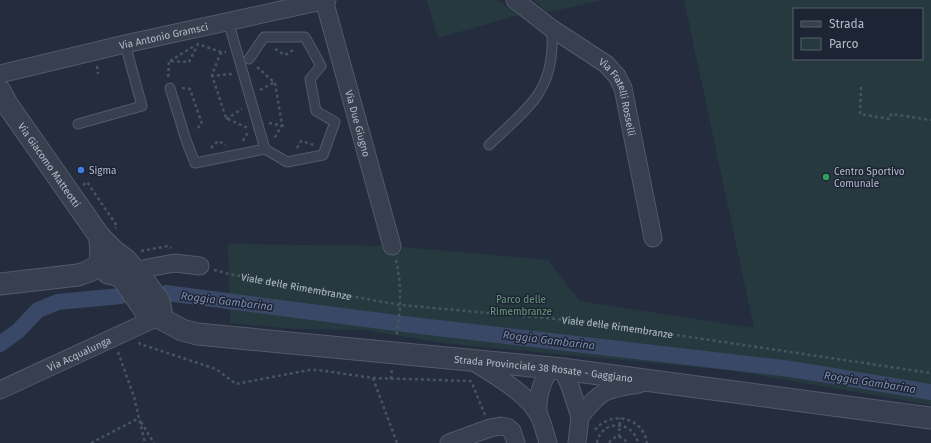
<svg xmlns="http://www.w3.org/2000/svg" width="931" height="443" font-family="'Fira Sans',sans-serif">
<style>
.green{fill:#26393f;fill-rule:evenodd}
.lines{fill:none;stroke-linecap:round;stroke-linejoin:round}
.canal{stroke:#3a4867;stroke-width:16}
.service-casing{stroke:#535a69;stroke-width:11}
.minor-casing{stroke:#535a69;stroke-width:19}
.tertiary-casing{stroke:#535a69;stroke-width:23}
.path{stroke:#44565c;stroke-width:2.5;stroke-dasharray:3 3;stroke-linecap:butt}
.service{stroke:#383f4e;stroke-width:9}
.minor{stroke:#383f4e;stroke-width:17}
.tertiary{stroke:#383f4e;stroke-width:21}
.shop-dot{fill:#3f7fe0;stroke:#1d2433;stroke-width:1.5}
.leisure-dot{fill:#2e9e5b;stroke:#1d2433;stroke-width:1.5}
.labels{text-anchor:middle;stroke-width:3;stroke-linejoin:round;paint-order:stroke}
.street-label{font-size:10px;fill:#b4bac9;stroke:#1d2433}
.poi-label{font-size:10px;fill:#b4bac9;stroke:#1d2433;text-anchor:start}
.park-label{font-size:10px;fill:#6c9a7c;stroke:#1d2433}
.water-label{font-size:11px;font-style:italic;fill:#7c8db1;stroke:#1d2433}
</style>
<rect width="100%" height="100%" fill="#242c3e"/>
<path class="green" d="M 427,0 L 497,0 L 520,15 L 438,38 Z
M 534,0 L 603,0 L 549,12 L 547,12 Z
M 684,0 L 931,0 L 931,405 L 735,371 L 442,343 L 364,330 L 297,329 L 230,323 L 228,244 L 392,246 L 548,260 L 580,301 L 754,328 ZM 794,9 L 922,9 L 922,59 L 794,59 Z"/>
<g class="lines">
<path class="canal" d="M 166,293 L 412,325 L 791,369 L 931,392
M 0,344 L 18,331 L 38,310 L 58,302 L 121,296"/>
<g class="service-casing">
<path id="service" d="M 249,59 L 264,37 L 305,37 L 321,66 L 310,79 L 316,111 L 335,122 L 323,155 L 287,162 L 265,149
M 170,88 L 186,140 L 195,163 L 265,149 L 228,21
M 78,124 L 142,106 L 125,44
M 489,145 C 503,131 531,108 540,91 C 551,73 554,48 551,28"/>
</g>
<g class="minor-casing">
<g id="minor">
<path id="s2" d="M 324,0 L 392,246"/>
<path id="s3" d="M 515,0 L 551,28 L 606,64 L 617,76 L 623,88 L 653,238"/>
<path id="s4" d="M 0,74 L 125,44 L 327,0"/>
<path d="M 139,274 L 147,268 L 175,263 L 200,266"/>
<path d="M 471,360 C 492,374 526,392 538,414 C 543,422 545,434 548,443"/>
<path d="M 562,369 L 570,386 L 580,417 L 577,443"/>
<path id="s5" d="M 0,390 L 158,317"/>
<path d="M 538,414 C 537,397 541,382 551,368"/>
<path d="M 580,417 C 601,390 605,389 639,384"/>
<path d="M 449,443 L 490,428 L 501,426 L 507,427 L 512,431 L 516,443"/>
</g>
</g>
<g class="tertiary-casing">
<g id="tertiary">
<path id="s6" d="M 0,91 L 7,104 L 100,237 L 114,251 L 125,259 L 142,278 L 159,301 L 161,310 L 158,317"/>
<path id="s7" d="M 100,237 L 101,262 L 104,269 L 108,273 L 117,275 L 123,279 L 146,312 L 158,317 L 182,330 L 197,334 L 562,369 L 931,418"/>
<path d="M 0,284 L 78,275 C 87,272 94,270 101,262"/>
</g>
</g>
<g class="path">
<path d="M 275,49 L 285,55 L 295,49"/>
<path d="M 221,52 L 212,75 L 226,118 L 248,128"/>
<path d="M 170,61 L 194,46"/>
<path d="M 97,66 L 98,74"/>
<path d="M 257,67 L 275,83 L 282,125 L 274,139"/>
<path d="M 211,76 L 232,74"/>
<path d="M 168,77 L 169,61 L 189,62 L 198,44 L 221,52 L 226,52"/>
<path d="M 861,87 L 860,114 L 890,119 L 891,114 L 931,120"/>
<path d="M 182,88 L 190,89 L 202,124 L 195,130"/>
<path d="M 260,90 L 275,82"/>
<path d="M 226,119 L 242,109"/>
<path d="M 269,123 L 284,126"/>
<path d="M 243,141 L 248,132"/>
<path d="M 211,148 L 218,141 L 226,145"/>
<path d="M 297,148 L 301,141 L 314,145"/>
<path d="M 83,185 L 87,182 L 117,226 L 115,228"/>
<path d="M 141,251 L 168,246 L 171,248"/>
<path d="M 396,260 C 402,286 401,311 396,337"/>
<path id="s1" d="M 214,270 L 229,274 L 400,305 L 590,322 L 931,373"/>
<path d="M 139,342 L 140,344 L 216,369 L 236,384 L 309,370 L 318,370 L 373,378 L 471,381 L 485,415"/>
<path d="M 118,352 L 134,397 L 145,443"/>
<path d="M 373,378 L 397,443"/>
<path d="M 391,379 L 392,369"/>
<path d="M 141,422 L 154,443"/>
<path d="M 595,430 C 611,410 643,417 647,443"/>
<path d="M 619,437 L 620,418"/>
<path d="M 91,443 L 139,418"/>
<path d="M 597,443 C 601,419 633,420 638,443"/>
<path d="M 609,443 C 614,435 622,435 627,443"/>
</g>
<use href="#service" class="service"/>
<use href="#minor" class="minor"/>
<use href="#tertiary" class="tertiary"/>
</g>
<circle class="shop-dot" cx="81" cy="170" r="4"/>
<circle class="leisure-dot" cx="826" cy="177" r="4"/>
<g class="labels">
<g class="street-label">
<text dy="4" stroke="none"><textPath href="#s4" startOffset="168">Via Antonio Gramsci</textPath></text>
<text dy="4" stroke="none"><textPath href="#s3" startOffset="147">Via Fratelli Rosselli</textPath></text>
<text dy="4" stroke="none"><textPath href="#s2" startOffset="128">Via Due Giugno</textPath></text>
<text dy="4" stroke="none"><textPath href="#s6" startOffset="89">Via Giacomo Matteotti</textPath></text>
<text dy="4" stroke="none"><textPath href="#s1" startOffset="84">Viale delle Rimembranze</textPath></text>
<text dy="4" stroke="none"><textPath href="#s1" startOffset="408">Viale delle Rimembranze</textPath></text>
<text dy="4" stroke="none"><textPath href="#s5" startOffset="87">Via Acqualunga</textPath></text>
<text dy="4" stroke="none"><textPath href="#s7" startOffset="499">Strada Provinciale 38 Rosate - Gaggiano</textPath></text>
</g>
<g class="poi-label">
<text x="89" y="174">Sigma</text>
<text x="834" y="175">Centro Sportivo<tspan x="834" dy="12">Comunale</tspan></text>
</g>
<g class="park-label">
<text x="521" y="303">Parco delle<tspan x="521" dy="12">Rimembranze</tspan></text>
</g>
<g class="water-label">
<text transform="translate(227 301) rotate(7)" y="4">Roggia Gambarina</text>
<text transform="translate(549 340) rotate(7)" y="4">Roggia Gambarina</text>
<text transform="translate(870 382) rotate(9)" y="4">Roggia Gambarina</text>
</g>
</g>
<rect x="793" y="8" width="130" height="52" fill="#1d2433" stroke="#59606f"/>
<rect x="801" y="21" width="20" height="6" fill="#383f4e" stroke="#59606f"/>
<text x="829" y="28" font-size="12" fill="#b4bac9">Strada</text>
<rect x="801" y="38" width="20" height="12" fill="#26393f" stroke="#59606f"/>
<text x="829" y="48" font-size="12" fill="#b4bac9">Parco</text>
</svg>
